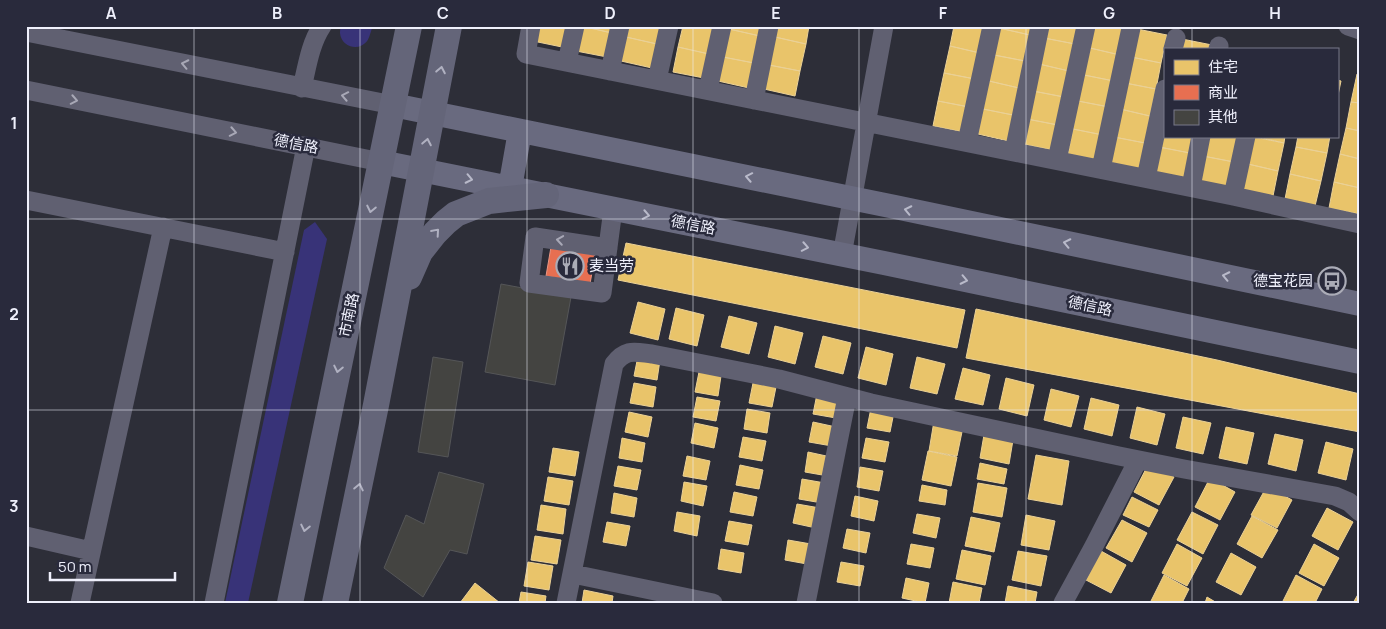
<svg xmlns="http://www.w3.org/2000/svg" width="1386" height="629" font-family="Manrope,'Noto Sans SC',sans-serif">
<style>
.water{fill:#383378}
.homes{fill:#e9c46a;stroke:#ebd196}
.shops{fill:#e76f51;stroke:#e99684}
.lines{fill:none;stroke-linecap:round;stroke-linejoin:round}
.river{stroke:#383378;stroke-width:30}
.building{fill:#444441;stroke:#555658}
.minor{stroke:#606071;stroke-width:19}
.major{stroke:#696a7f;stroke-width:24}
.highway{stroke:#646579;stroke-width:26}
.oneway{stroke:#a8a8b6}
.oneway2{stroke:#b0b1c1}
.oneway3{stroke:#b9baca}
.grid{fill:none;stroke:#eff0fc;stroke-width:1;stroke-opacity:0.55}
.labels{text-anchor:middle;stroke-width:5;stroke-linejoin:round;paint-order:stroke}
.street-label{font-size:15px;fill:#eff0fc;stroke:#292a3c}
.poi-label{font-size:15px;fill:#eff0fc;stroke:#292a3c;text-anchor:start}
.neatline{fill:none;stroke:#eff0fc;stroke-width:2}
.grid-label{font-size:16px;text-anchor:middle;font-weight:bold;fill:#eff0fc}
</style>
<rect width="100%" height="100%" fill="#2d2e38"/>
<path class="water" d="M 315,222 L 327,239 L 248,603 L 225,603 L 304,230 Z"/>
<path class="homes" d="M 536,26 L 567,26 L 562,47 L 533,41 Z
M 581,26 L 612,33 L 607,57 L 576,51 Z
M 581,26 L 614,26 L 612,33 Z
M 628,26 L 661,26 L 657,44 L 626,37 Z
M 683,26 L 713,26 L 709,54 L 678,47 Z
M 729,26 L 762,26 L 760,36 L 729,29 Z
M 777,26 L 809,26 L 806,44 L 775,37 Z
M 954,26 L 985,26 L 980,53 L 950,46 Z
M 1000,26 L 1032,26 L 1030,35 L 999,28 Z
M 1047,26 L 1078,26 L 1075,44 L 1044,38 Z
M 1094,26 L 1124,26 L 1120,55 L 1090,48 Z
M 999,28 L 1030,35 L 1025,61 L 994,55 Z
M 729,29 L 760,36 L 754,63 L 723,57 Z
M 1137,29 L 1167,35 L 1161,63 L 1131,57 Z
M 626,37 L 657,44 L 652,68 L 621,61 Z
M 775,37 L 806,44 L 800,71 L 769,65 Z
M 1044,38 L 1075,44 L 1069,71 L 1039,64 Z
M 1182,39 L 1212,45 L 1211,49 L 1180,49 Z
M 950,46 L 980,53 L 975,79 L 944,73 Z
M 678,47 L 709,54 L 704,78 L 673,72 Z
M 1090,48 L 1120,55 L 1114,81 L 1084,75 Z
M 994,55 L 1025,61 L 1019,88 L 989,81 Z
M 723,57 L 754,63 L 749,88 L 718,81 Z
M 1131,57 L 1161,63 L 1156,89 L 1125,83 Z
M 1039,64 L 1069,71 L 1064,97 L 1033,91 Z
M 769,65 L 800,71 L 795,96 L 764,89 Z
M 944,73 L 975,79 L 969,107 L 938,101 Z
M 1357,74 L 1360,74 L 1360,103 L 1351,102 Z
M 1084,75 L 1114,81 L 1109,107 L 1078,101 Z
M 1337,80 L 1341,81 L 1337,100 Z
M 989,81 L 1019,88 L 1013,115 L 983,109 Z
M 1125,83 L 1156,89 L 1150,116 L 1120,109 Z
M 1033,91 L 1064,97 L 1058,125 L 1027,119 Z
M 938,101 L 969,107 L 963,132 L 933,126 Z
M 1078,101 L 1109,107 L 1103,135 L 1073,129 Z
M 1351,102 L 1360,103 L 1360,131 L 1346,128 Z
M 983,109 L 1013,115 L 1008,141 L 978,134 Z
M 1120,109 L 1150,116 L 1145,143 L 1114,137 Z
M 1027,119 L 1058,125 L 1053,150 L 1022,144 Z
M 1165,120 L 1165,136 L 1193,136 L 1190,153 L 1159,147 Z
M 1346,128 L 1360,131 L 1360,159 L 1340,154 Z
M 1073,129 L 1103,135 L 1098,160 L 1068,154 Z
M 1207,136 L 1239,136 L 1234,162 L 1203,156 Z
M 1254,136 L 1285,136 L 1284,143 Z
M 1298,136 L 1330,136 L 1327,153 L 1296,147 Z
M 1114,137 L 1145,143 L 1139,169 L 1109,162 Z
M 1254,137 L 1284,143 L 1278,171 L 1248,164 Z
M 1159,147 L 1190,153 L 1184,179 L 1154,172 Z
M 1296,147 L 1327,153 L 1321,181 L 1290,174 Z
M 1340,154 L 1360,159 L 1360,188 L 1334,182 Z
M 1203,156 L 1234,162 L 1229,187 L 1198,181 Z
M 1248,164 L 1278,171 L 1273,196 L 1242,190 Z
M 1290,174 L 1321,181 L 1315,206 L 1285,199 Z
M 1334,182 L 1360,188 L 1359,214 L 1329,208 Z
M 626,243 L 965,310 L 957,348 L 618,280 Z
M 638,302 L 665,309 L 658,340 L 630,333 Z
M 676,308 L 704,315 L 697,346 L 669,339 Z
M 976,309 L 1217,360 L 1360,394 L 1360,432 L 966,358 Z
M 729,316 L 757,323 L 749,354 L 721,347 Z
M 775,326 L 803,333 L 795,364 L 768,357 Z
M 823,336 L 851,343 L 843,374 L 815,367 Z
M 866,347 L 893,354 L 886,385 L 858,378 Z
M 638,356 L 660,360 L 657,380 L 634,376 Z
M 917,357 L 945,364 L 937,394 L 910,388 Z
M 963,368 L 990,375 L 983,405 L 955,399 Z
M 699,372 L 721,376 L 718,396 L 695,392 Z
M 1006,378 L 1034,385 L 1027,416 L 999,409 Z
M 634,383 L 656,387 L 653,407 L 630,403 Z
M 753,383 L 776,387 L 772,407 L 749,403 Z
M 1051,389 L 1079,396 L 1071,427 L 1044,420 Z
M 817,394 L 840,398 L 836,418 L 813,414 Z
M 697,397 L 720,401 L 716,421 L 693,417 Z
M 1091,398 L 1119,405 L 1112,436 L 1084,429 Z
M 1137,407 L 1165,414 L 1157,445 L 1130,438 Z
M 871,408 L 894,412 L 890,432 L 867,428 Z
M 747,409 L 770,413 L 767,433 L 744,429 Z
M 629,412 L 652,417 L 648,437 L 625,432 Z
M 1183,417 L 1211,423 L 1203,454 L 1176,448 Z
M 934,421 L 963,427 L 957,456 L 929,451 Z
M 813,422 L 836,427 L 832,446 L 809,442 Z
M 695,423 L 718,428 L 714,448 L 691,443 Z
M 1226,427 L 1254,433 L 1247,464 L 1219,458 Z
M 985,429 L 1014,434 L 1009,464 L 980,458 Z
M 1275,434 L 1303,440 L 1296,471 L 1268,464 Z
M 743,437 L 766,441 L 762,461 L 739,457 Z
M 622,438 L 645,443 L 642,462 L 619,458 Z
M 866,438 L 889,442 L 885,462 L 862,458 Z
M 1326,442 L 1353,449 L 1346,480 L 1318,473 Z
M 553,448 L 579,452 L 575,476 L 549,472 Z
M 928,451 L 957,457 L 951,486 L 922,480 Z
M 808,452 L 831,457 L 828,476 L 805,472 Z
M 1036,455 L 1069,461 L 1062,505 L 1028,499 Z
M 687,456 L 710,461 L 706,480 L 683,476 Z
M 980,463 L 1007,469 L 1004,484 L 977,479 Z
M 1149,463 L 1174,477 L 1159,505 L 1134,492 Z
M 740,465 L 763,470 L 759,489 L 736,485 Z
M 618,466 L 641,470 L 637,490 L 614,486 Z
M 860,467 L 883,471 L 879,491 L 857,487 Z
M 548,477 L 573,481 L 569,505 L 544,501 Z
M 1210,478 L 1235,492 L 1220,520 L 1195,507 Z
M 802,479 L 825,483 L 822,503 L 799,499 Z
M 684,482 L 707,486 L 703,506 L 681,501 Z
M 978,483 L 1007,488 L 1002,517 L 973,512 Z
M 922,485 L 947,490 L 945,505 L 919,501 Z
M 1267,486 L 1292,500 L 1277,528 L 1251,515 Z
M 734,492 L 757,497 L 753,516 L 730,512 Z
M 614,493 L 637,498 L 634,517 L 611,513 Z
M 855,496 L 878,501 L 874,521 L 851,516 Z
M 1132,497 L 1158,510 L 1149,527 L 1123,515 Z
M 797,504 L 820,508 L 816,528 L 793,523 Z
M 541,505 L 566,509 L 563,534 L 537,530 Z
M 1327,508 L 1353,522 L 1338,550 L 1312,536 Z
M 677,512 L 700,516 L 697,536 L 674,531 Z
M 1192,512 L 1218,525 L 1203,554 L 1177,540 Z
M 917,514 L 940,518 L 936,538 L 913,533 Z
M 1026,515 L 1055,521 L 1049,550 L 1021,545 Z
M 1252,516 L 1278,530 L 1262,558 L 1237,544 Z
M 971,517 L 1000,523 L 994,552 L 965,546 Z
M 1122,520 L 1147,533 L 1132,562 L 1106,548 Z
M 729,521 L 752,525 L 748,545 L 725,541 Z
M 607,522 L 630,526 L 626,546 L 603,542 Z
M 847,529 L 870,533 L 866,553 L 843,548 Z
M 535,536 L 561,540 L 557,564 L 531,560 Z
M 788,540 L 811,544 L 807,564 L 785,560 Z
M 911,544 L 934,548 L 930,568 L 907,564 Z
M 1177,544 L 1202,558 L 1187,586 L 1162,573 Z
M 1314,544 L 1339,558 L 1324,586 L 1299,573 Z
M 721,549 L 744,553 L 741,573 L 718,569 Z
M 962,550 L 991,556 L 985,585 L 956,579 Z
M 1018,551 L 1047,556 L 1041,586 L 1012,580 Z
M 1101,551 L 1126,565 L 1111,593 L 1086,580 Z
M 1231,553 L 1256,567 L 1241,595 L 1216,582 Z
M 528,562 L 553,566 L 549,590 L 524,586 Z
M 841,562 L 864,566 L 860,586 L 837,582 Z
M 1164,575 L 1189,589 L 1182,603 L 1150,603 Z
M 1296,575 L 1322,589 L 1315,603 L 1282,603 Z
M 906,578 L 929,583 L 925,603 L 902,598 Z
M 953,582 L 982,588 L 979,603 L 949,603 Z
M 475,583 L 500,603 L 460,603 Z
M 1008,586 L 1037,592 L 1035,603 L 1005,603 Z
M 584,590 L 613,596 L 612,603 L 582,603 Z
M 1360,591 L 1360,603 L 1353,603 Z
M 521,592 L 546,596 L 545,603 L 519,603 Z
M 1207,597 L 1217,603 L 1205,603 Z"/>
<path class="shops" d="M 551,247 L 595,255 L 590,284 L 546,276 Z"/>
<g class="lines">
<path class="river" d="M 355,32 L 357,26"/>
</g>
<path class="building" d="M 501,284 L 571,297 L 555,385 L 485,372 Z
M 433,357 L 463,362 L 448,457 L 418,452 Z
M 439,472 L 484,484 L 467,554 L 450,550 L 423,597 L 384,568 L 406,515 L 424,524 Z"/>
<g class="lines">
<path class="minor" d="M 531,26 L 526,54 L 1233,196 L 1360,224
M 1348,26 L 1360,30
M 26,32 L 393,105
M 1173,49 L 1176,38
M 1218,49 L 1219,46
M 567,62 L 575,26
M 610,71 L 620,26
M 657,80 L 669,26
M 302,88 C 307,67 310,44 322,26
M 26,90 L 381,162
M 708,90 L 722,26
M 754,100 L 769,26
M 967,142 L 992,26
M 1014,152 L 1040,26
M 1057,160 L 1086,26
M 1101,169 L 1131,28
M 1146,178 L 1165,89
M 1191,187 L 1201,136
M 1233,196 L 1246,136
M 26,200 L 285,252
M 608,248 L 535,237 L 529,283 L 602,293 L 613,209
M 842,255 L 884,26
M 26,536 L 91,551
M 573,574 L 713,603
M 80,603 L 163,227
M 214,603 L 306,146
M 566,603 L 614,364 C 626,348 635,352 652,354 L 779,379 L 871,403 L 1119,456 L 1184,469 L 1335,496 L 1349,502 L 1360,512
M 806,603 L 847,397
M 1063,603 L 1094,546 L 1138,460"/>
<path class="major" d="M 393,105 L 895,207 L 1360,304
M 381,162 L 884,263 L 1360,362
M 510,188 L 520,131"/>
<path class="highway" d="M 409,277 L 420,252 L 435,233 L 446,222 L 456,214 L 489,201 L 546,195
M 290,603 L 409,26
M 335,603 L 376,405 L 449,26"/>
</g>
<defs><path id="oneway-chevron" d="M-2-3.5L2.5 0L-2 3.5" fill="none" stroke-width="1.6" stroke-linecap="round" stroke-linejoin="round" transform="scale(1.25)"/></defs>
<g class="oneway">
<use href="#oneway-chevron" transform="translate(185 64) rotate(-168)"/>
<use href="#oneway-chevron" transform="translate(345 96) rotate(-169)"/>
<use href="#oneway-chevron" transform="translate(74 100) rotate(11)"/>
<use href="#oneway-chevron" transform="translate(233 132) rotate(11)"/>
<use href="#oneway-chevron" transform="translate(560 240) rotate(-171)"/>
</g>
<g class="oneway2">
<use href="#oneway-chevron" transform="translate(441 70) rotate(-79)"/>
<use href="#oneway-chevron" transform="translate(427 142) rotate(-79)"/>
<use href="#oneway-chevron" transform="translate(371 209) rotate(102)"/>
<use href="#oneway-chevron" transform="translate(436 232) rotate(-49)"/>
<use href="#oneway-chevron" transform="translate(338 369) rotate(102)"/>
<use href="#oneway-chevron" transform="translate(359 487) rotate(-78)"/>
<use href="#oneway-chevron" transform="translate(305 528) rotate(102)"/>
</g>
<g class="oneway3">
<use href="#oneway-chevron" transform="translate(749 177) rotate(-169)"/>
<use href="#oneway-chevron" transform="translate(469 179) rotate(12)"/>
<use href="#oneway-chevron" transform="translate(908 210) rotate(-168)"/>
<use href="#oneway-chevron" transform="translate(646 215) rotate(11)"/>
<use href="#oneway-chevron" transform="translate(1067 243) rotate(-168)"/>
<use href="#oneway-chevron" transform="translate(805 247) rotate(11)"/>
<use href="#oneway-chevron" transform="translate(1226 276) rotate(-168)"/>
<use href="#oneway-chevron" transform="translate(964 280) rotate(12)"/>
</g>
<path class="grid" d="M 194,26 L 194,603M 360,26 L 360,603M 527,26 L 527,603M 693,26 L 693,603M 859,26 L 859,603M 1026,26 L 1026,603M 1192,26 L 1192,49M 1192,136 L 1192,603M 26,219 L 1360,219M 26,410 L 1360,410"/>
<defs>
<g id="restaurant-ring" transform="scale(1.4375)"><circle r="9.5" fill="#292a3c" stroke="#abacb7" stroke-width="1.5"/><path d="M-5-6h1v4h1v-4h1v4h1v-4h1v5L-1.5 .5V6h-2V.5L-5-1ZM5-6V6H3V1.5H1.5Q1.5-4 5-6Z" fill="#abacb7"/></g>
<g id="bus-ring" transform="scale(1.4375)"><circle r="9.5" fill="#292a3c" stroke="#abacb7" stroke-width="1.5"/><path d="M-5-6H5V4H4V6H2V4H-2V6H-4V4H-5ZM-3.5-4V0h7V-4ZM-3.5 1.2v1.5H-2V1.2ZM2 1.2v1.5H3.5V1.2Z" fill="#abacb7"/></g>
</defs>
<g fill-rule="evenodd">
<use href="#restaurant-ring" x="570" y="266"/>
<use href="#bus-ring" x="1332" y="281"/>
</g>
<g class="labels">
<g class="street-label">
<text transform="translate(296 144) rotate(11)" y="5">德信路</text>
<text transform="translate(693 225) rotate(11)" y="5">德信路</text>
<text transform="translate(1090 306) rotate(12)" y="5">德信路</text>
<text transform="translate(349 315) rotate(-78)" y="5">市南路</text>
</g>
<g class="poi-label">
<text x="589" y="271">麦当劳</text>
<text x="1313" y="286" text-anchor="end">德宝花园</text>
</g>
</g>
<rect width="1386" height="629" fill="none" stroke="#292a3c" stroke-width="55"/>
<rect x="1164" y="48" width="175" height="90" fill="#292a3c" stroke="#787989"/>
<rect x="1174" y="60" width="25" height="15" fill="#e9c46a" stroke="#787989"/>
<text x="1208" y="72" font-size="15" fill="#eff0fc">住宅</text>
<rect x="1174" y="85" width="25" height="15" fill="#e76f51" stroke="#787989"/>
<text x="1208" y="98" font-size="15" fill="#eff0fc">商业</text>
<rect x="1174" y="110" width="25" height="15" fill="#444441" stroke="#787989"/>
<text x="1208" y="122" font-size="15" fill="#eff0fc">其他</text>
<path d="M50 572v8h125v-8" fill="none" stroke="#eff0fc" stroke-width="2.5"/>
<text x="58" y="572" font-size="15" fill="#eff0fc" stroke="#292a3c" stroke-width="4" paint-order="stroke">50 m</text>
<rect x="28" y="28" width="1330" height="574" class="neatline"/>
<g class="grid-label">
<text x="111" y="19">A</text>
<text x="277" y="19">B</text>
<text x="443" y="19">C</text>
<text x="610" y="19">D</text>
<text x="776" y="19">E</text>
<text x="943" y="19">F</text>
<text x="1109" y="19">G</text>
<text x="1275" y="19">H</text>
<text x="14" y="129">1</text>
<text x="14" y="320">2</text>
<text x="14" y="512">3</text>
</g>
</svg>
